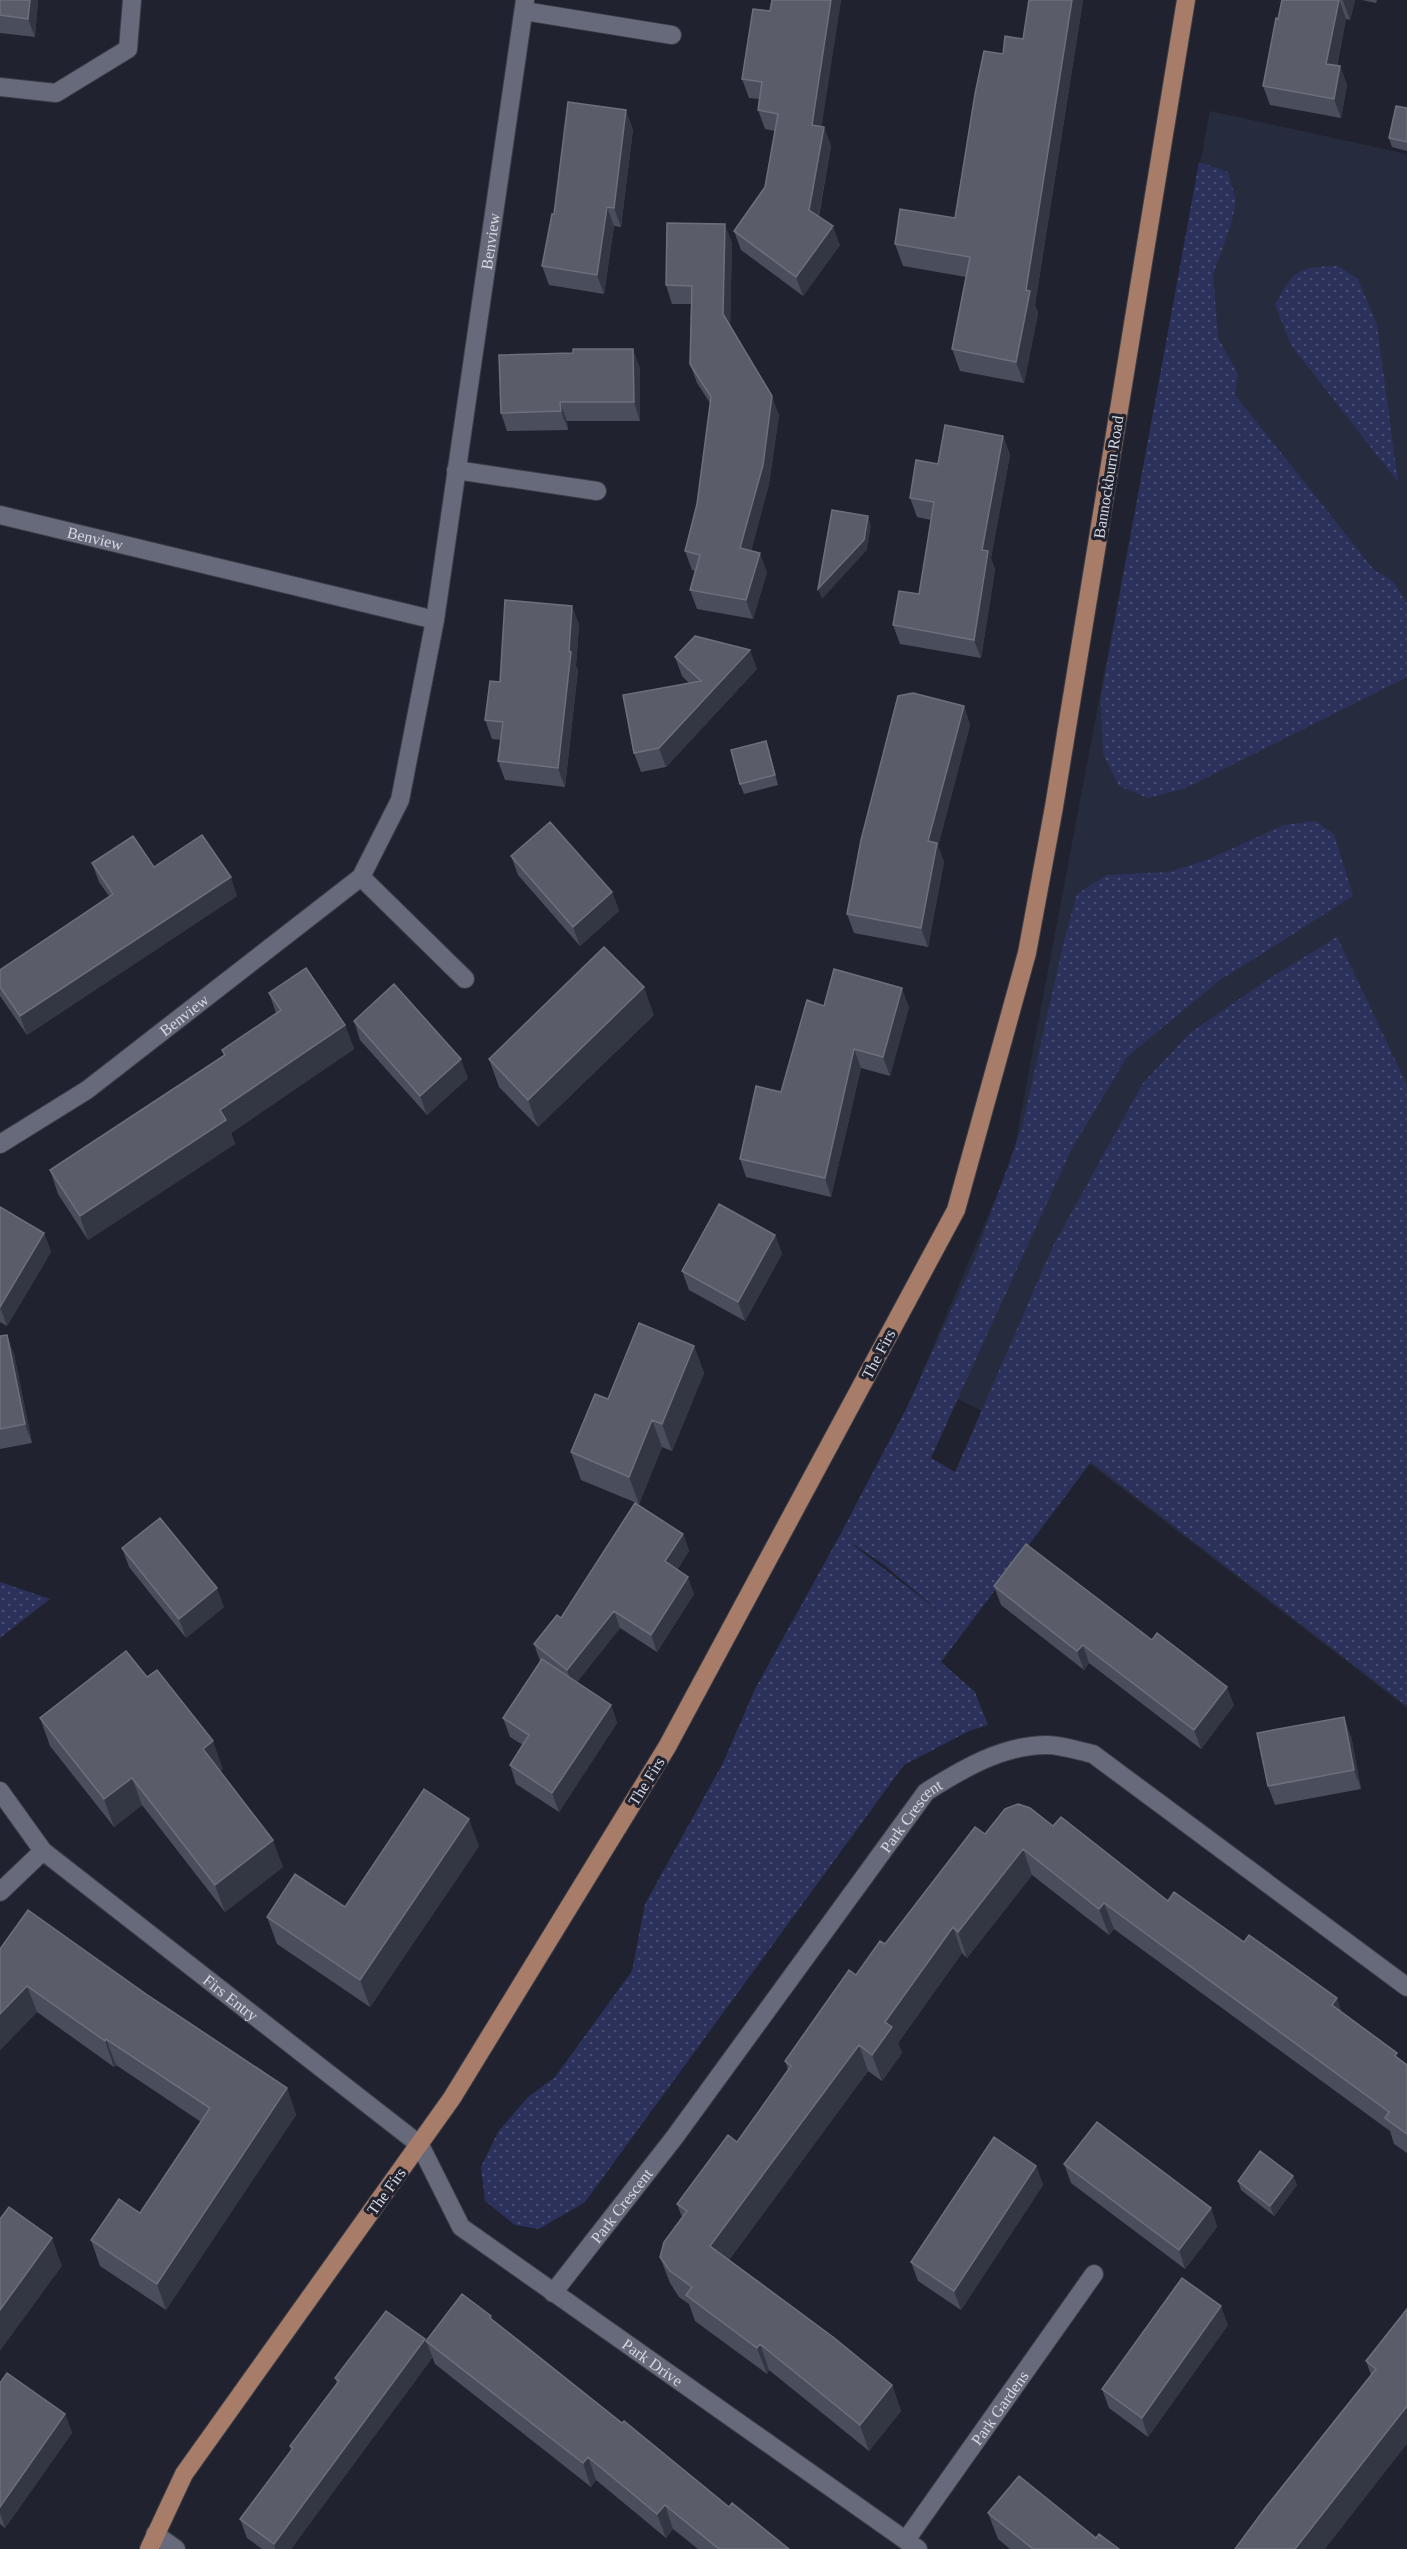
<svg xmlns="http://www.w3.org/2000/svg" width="1407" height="2549" font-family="'Times New Roman',serif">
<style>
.built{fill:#272b3e}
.grass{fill:url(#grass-dots);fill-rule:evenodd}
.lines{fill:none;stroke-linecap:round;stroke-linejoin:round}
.minor-casing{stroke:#3b3d47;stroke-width:20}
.major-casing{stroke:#3b3d47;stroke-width:20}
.minor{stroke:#676a7a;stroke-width:18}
.major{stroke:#a77c68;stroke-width:18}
.wall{fill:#4a4d5b}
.shaded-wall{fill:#333643}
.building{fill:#5a5c69;stroke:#6d707c;stroke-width:1.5}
.labels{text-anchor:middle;stroke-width:6;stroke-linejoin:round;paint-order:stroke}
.street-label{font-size:16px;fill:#d6d8e1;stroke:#20222f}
</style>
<defs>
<pattern id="grass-dots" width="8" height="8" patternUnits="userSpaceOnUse" patternTransform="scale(1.5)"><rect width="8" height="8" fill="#2c315b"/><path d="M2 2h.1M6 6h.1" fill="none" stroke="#4a4e72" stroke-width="1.8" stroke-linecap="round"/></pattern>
</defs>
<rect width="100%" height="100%" fill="#20222f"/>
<path class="built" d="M 1210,111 L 1407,154 L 1407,1708 L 1090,1464 L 919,1380 L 1013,1156 Z"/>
<path class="grass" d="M 1199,162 L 1228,172 L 1236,201 L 1231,225 L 1213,274 L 1218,338 L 1238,374 L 1235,395 L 1374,570 L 1393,581 L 1407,603 L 1407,677 L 1186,788 L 1148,798 L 1119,786 L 1103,754 L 1101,698 Z
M 1338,266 L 1358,279 L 1377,325 L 1398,482 L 1291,345 L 1275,305 C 1294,269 1298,267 1338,266 Z
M 1315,821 L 1334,834 L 1353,896 L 1220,980 L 1127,1057 L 1071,1150 L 931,1458 L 955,1472 L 1053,1246 L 1143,1083 L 1190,1033 L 1270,978 L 1337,937 L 1407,1085 L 1407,1706 L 1091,1462 L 941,1662 L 975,1692 L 988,1725 L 969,1731 L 904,1765 L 585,2202 L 539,2229 L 515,2225 L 485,2201 L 481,2167 L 498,2132 L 528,2097 L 555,2077 L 632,1971 L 645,1904 L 723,1763 L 755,1689 L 840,1535 L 907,1407 L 973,1263 L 1022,1127 L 1064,941 L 1077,894 L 1107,875 L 1168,872 L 1207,860 L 1284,825 ZM 853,1544 L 883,1564 L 939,1611 L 853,1545 Z
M 0,1582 L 50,1599 L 0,1638 Z"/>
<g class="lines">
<g class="minor-casing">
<g id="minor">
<path d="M 524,11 L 672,35"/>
<path d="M 0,87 L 56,93 L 128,49 L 132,0"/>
<path d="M 456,470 L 597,491"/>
<path id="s1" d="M 0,515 L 435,620"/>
<path d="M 361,877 L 465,979"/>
<path id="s2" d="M 0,1144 L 87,1090 L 361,877 L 400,800 L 435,620 L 525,0"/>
<path id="s3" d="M 0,1791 L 43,1851 L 420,2145 L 461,2227 L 918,2549"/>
<path d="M 0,1892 L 43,1851"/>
<path id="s4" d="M 553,2293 L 674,2138 L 926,1792 C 962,1769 1003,1745 1047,1745 C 1062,1745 1079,1751 1093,1754 L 1407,1987"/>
<path d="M 155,2534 L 176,2549"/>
<path id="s5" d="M 906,2540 L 1094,2274"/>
</g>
</g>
<g class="major-casing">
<path id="major" d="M 149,2549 L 184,2474 L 452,2098 L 667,1747 L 956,1210 L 1027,953 L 1054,807 L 1186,0"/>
</g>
<use href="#minor" class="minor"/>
<use href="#major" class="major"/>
</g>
<path class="wall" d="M 0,0 L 38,0 L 35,37 L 0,33 Z
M 841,0 L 821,127 L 824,127 L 831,146 L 819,216 L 840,245 L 803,296 L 741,250 L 734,231 L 765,187 L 775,131 L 765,129 L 758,110 L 759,99 L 749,98 L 742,79 L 770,11 Z
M 1029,0 L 1083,0 L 1035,305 L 1038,313 L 1024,383 L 960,371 L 952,349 L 966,277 L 903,266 L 895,244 L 955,218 L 1003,54 L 1023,39 Z
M 1282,0 L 1355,0 L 1350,20 L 1346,19 L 1337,66 L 1340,66 L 1347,85 L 1341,118 L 1270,105 L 1263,86 Z
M 1362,0 L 1377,0 L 1376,3 Z
M 1407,108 L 1407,151 L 1392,147 L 1389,138 Z
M 633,129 L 621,227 L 614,226 L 604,294 L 549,285 L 542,266 L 554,214 Z
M 732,243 L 730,326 L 779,415 L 769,484 L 751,551 L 767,572 L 753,619 L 697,609 L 690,590 L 695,571 L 692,570 L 685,551 L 697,504 L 710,403 L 697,383 L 690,364 L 691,304 L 672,304 L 666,285 Z
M 640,368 L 640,421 L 567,421 L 568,430 L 507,431 L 501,413 Z
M 1003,436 L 1010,455 L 991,558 L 995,570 L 981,658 L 900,644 L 893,625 L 919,594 L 931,520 L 917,517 L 910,498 L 938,464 Z
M 579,624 L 576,666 L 578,670 L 565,787 L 505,780 L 498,761 L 501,740 L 492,739 L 485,720 L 500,682 Z
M 675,657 L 757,669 L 666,767 L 641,772 L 634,753 L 689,683 L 682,676 Z
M 964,706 L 970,725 L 938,846 L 944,862 L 928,947 L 854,933 L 847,914 Z
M 769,750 L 778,785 L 744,794 L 740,784 Z
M 511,856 L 612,892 L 619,911 L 580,946 L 518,875 Z
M 92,863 L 154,867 L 237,896 L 27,1035 L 0,996 L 0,970 L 109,896 L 99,882 Z
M 269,993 L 345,1025 L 354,1049 L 231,1133 L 235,1144 L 88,1240 L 58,1194 L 50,1170 L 224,1056 L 222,1050 L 276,1013 Z
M 824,1006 L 909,1007 L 890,1076 L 861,1068 L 831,1197 L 746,1177 L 740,1159 L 781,1092 Z
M 654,1015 L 538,1127 L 499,1087 L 489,1059 Z
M 354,1021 L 468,1078 L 427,1115 L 360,1040 Z
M 0,1207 L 44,1233 L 51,1252 L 7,1326 L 0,1322 Z
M 775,1235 L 782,1254 L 745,1321 L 689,1290 L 682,1271 Z
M 0,1336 L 14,1354 L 32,1443 L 0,1449 Z
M 694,1346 L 704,1373 L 672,1451 L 662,1447 L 639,1504 L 581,1480 L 571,1452 L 608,1399 Z
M 683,1534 L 689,1551 L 677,1570 L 694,1594 L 657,1652 L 620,1628 L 577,1682 L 611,1705 L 617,1723 L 559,1812 L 516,1784 L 510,1765 L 523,1745 L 510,1737 L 503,1718 L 540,1661 L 534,1644 L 561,1618 Z
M 122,1548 L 224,1607 L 186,1638 L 129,1567 Z
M 994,1586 L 1234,1705 L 1201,1749 L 1089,1663 L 1084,1670 L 1001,1605 Z
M 147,1677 L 223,1769 L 220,1771 L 283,1867 L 225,1912 L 142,1805 L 114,1827 L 50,1746 L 40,1718 Z
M 1351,1736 L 1361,1789 L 1275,1805 L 1268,1786 Z
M 1053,1826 L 1168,1901 L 1244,1942 L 1342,2012 L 1407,2065 L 1407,2153 L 1394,2144 L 1390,2131 L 1114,1929 L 1109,1935 L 1032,1875 L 967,1958 L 962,1953 L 898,2043 L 902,2053 L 882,2081 L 868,2071 L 729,2260 L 892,2385 L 901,2411 L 869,2451 L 769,2370 L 767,2374 L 695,2321 L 689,2304 L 679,2297 L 670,2283 L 660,2257 L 682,2217 L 677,2204 L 737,2142 L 788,2070 L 785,2061 L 856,1975 L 985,1834 Z
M 479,1846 L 370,2007 L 277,1944 L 267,1917 L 345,1907 Z
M 0,1949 L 146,1994 L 287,2088 L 296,2115 L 166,2310 L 100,2266 L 91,2240 L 140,2213 L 201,2122 L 116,2065 L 114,2067 L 37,2012 L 0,2050 Z
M 1064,2164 L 1211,2208 L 1217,2227 L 1185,2269 L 1071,2183 Z
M 1036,2166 L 1043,2185 L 961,2310 L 918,2281 L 911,2262 Z
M 1293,2176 L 1297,2185 L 1274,2216 L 1241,2190 L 1238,2181 Z
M 1407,2309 L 1407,2444 L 1371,2375 L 1366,2361 Z
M 493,2321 L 729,2507 L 789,2549 L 698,2549 L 673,2529 L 666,2538 L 596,2480 L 591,2487 L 435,2364 L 426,2341 Z
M 1228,2325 L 1148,2437 L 1109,2408 L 1102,2389 Z
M 425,2339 L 432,2358 L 291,2549 L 262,2549 L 247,2538 L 240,2519 L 291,2451 L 290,2446 L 337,2383 L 335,2378 Z
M 0,2383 L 65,2414 L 72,2433 L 5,2528 L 0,2524 Z
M 988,2513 L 1096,2538 L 1119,2549 L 1010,2549 L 998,2539 Z"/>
<path class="shaded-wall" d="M 30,0 L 38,0 L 35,37 L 28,19 Z
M 831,0 L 841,0 L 819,144 L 812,125 Z
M 1072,0 L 1083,0 L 1035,305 L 1038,313 L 1024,383 L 1016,362 L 1026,290 Z
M 1339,0 L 1346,19 L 1333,83 L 1326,64 Z
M 1343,0 L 1355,0 L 1350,20 L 1343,1 Z
M 1340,66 L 1347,85 L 1341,118 L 1334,99 Z
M 626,110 L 633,129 L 621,227 L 614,208 Z
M 824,127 L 831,146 L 816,229 L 809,210 Z
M 607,207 L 614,226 L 604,294 L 597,275 Z
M 725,224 L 732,243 L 730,333 L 723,314 Z
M 833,226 L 840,245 L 803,296 L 796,277 Z
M 633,349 L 640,368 L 640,421 L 634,402 Z
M 772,396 L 779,415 L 769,484 L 747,567 L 740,548 Z
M 560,402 L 567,421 L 568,430 L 561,411 Z
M 1003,436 L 1010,455 L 991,558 L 995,570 L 981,658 L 974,640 L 982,550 Z
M 868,516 L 871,526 L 867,550 L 822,599 L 818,589 Z
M 760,553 L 767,572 L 753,619 L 746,600 Z
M 572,606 L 579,624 L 576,666 L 578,670 L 565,787 L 558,768 L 569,651 Z
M 750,650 L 757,669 L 666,767 L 659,748 Z
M 964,706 L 970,725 L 938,846 L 944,862 L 928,947 L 921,928 L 928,841 Z
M 766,741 L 769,750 L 778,785 L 775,775 Z
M 231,877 L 237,896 L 27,1035 L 20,1016 Z
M 612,892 L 619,911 L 580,946 L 573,927 Z
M 644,987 L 654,1015 L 538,1127 L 528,1100 Z
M 902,988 L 909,1007 L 890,1076 L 883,1057 Z
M 345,1025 L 354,1049 L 231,1133 L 235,1144 L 88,1240 L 80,1216 L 220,1110 Z
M 854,1049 L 861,1068 L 831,1197 L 825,1178 Z
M 461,1059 L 468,1078 L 427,1115 L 420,1096 Z
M 44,1233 L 51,1252 L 7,1326 L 0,1307 Z
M 775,1235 L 782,1254 L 745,1321 L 738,1302 Z
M 7,1335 L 14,1354 L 32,1443 L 25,1424 Z
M 694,1346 L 704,1373 L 672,1451 L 662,1424 Z
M 652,1420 L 662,1447 L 639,1504 L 629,1477 Z
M 683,1534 L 689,1551 L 671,1579 L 665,1561 Z
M 688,1577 L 694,1594 L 657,1652 L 651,1635 Z
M 217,1588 L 224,1607 L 186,1638 L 179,1619 Z
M 614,1611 L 620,1628 L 573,1687 L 567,1670 Z
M 1083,1645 L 1089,1663 L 1084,1670 L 1077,1651 Z
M 1227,1687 L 1234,1705 L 1201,1749 L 1194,1730 Z
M 611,1705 L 617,1723 L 559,1812 L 552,1793 Z
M 1344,1717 L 1351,1736 L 1361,1789 L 1354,1770 Z
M 213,1741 L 223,1769 L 213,1777 L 203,1749 Z
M 132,1778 L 142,1805 L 114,1827 L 104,1799 Z
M 469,1819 L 479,1846 L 370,2007 L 360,1980 Z
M 273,1840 L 283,1867 L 225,1912 L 215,1885 Z
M 1023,1849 L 1032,1875 L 967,1958 L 958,1932 Z
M 1104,1903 L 1114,1929 L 1109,1935 L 1099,1909 Z
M 953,1927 L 962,1953 L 898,2043 L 902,2053 L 882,2081 L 872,2055 L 885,2022 Z
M 27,1986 L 37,2012 L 0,2050 L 0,2014 Z
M 1337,1998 L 1346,2024 L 1332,2005 Z
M 106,2039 L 116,2065 L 114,2067 L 105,2041 Z
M 859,2045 L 868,2071 L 720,2272 L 710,2246 Z
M 287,2088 L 296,2115 L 166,2310 L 157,2284 Z
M 1036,2166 L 1043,2185 L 961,2310 L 954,2291 Z
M 1293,2176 L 1297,2185 L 1274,2216 L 1270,2206 Z
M 1211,2208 L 1217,2227 L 1185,2269 L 1179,2250 Z
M 52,2238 L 62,2266 L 0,2351 L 0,2310 Z
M 1221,2306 L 1228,2325 L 1148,2437 L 1142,2418 Z
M 425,2339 L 432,2358 L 291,2549 L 275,2549 L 274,2544 Z
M 760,2344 L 769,2370 L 767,2374 L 757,2348 Z
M 892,2385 L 901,2411 L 869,2451 L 860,2425 Z
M 1407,2406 L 1407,2444 L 1325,2549 L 1295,2549 Z
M 65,2414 L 72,2433 L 5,2528 L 0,2513 L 0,2507 Z
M 588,2457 L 596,2480 L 591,2487 L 583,2463 Z
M 665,2505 L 673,2529 L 666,2538 L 657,2514 Z"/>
<path class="building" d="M 0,0 L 30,0 L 28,19 L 0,15 Z
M 772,0 L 831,0 L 812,125 L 824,127 L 809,210 L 833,226 L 796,277 L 734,231 L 765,187 L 778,114 L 758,110 L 762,82 L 742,79 L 753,9 L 770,11 Z
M 1029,0 L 1072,0 L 1026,290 L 1030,291 L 1016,362 L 952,349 L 970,257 L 895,244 L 900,209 L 955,218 L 975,94 L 984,51 L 1003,54 L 1005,36 L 1023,39 Z
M 1282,0 L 1339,0 L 1326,64 L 1340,66 L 1334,99 L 1263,86 L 1276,18 L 1278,19 Z
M 568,102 L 626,110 L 614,208 L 607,207 L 597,275 L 542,266 L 552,214 L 554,214 Z
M 1396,106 L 1407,108 L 1407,142 L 1389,138 Z
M 667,223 L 725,224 L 723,314 L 772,396 L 763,465 L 740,548 L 760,553 L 746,600 L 690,590 L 700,555 L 685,551 L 697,504 L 711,397 L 690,364 L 692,286 L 666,285 Z
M 573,349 L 633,349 L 634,402 L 560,402 L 561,411 L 501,413 L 499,355 L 573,353 Z
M 945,425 L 1003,436 L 982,550 L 988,551 L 974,640 L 893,625 L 899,591 L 919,594 L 934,502 L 910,498 L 916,460 L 938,464 Z
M 832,510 L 868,516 L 864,540 L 818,589 Z
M 505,600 L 572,606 L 569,651 L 571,652 L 558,768 L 498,761 L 503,722 L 485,720 L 490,681 L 500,682 Z
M 695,636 L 750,650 L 659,748 L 634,753 L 623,695 L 701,681 L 675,657 Z
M 913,693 L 964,706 L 928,841 L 937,843 L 921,928 L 847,914 L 861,840 L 898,696 Z
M 766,741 L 775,775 L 740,784 L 731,750 Z
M 550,822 L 612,892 L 573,927 L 511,856 Z
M 202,835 L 231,877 L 20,1016 L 0,987 L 0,970 L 113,894 L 92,863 L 133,836 L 154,867 Z
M 604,947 L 644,987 L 528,1100 L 489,1059 Z
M 306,968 L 345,1025 L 220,1110 L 226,1120 L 80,1216 L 50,1170 L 225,1055 L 222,1050 L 281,1010 L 269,993 Z
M 834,969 L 902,988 L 883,1057 L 854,1049 L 825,1178 L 740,1159 L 756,1086 L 781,1092 L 807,1000 L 824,1006 Z
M 394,984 L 461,1059 L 420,1096 L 354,1021 Z
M 719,1204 L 775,1235 L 738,1302 L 682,1271 Z
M 0,1207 L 44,1233 L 0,1307 Z
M 639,1323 L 694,1346 L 662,1424 L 652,1420 L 629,1477 L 571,1452 L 595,1394 L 608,1399 Z
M 7,1335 L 25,1424 L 0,1429 L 0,1336 Z
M 635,1503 L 683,1534 L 665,1561 L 688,1577 L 651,1635 L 614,1611 L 567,1670 L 534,1644 L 557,1615 L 561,1618 Z
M 160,1518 L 217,1588 L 179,1619 L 122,1548 Z
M 1026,1544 L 1152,1640 L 1157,1633 L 1227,1687 L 1194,1730 L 1083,1645 L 1077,1651 L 994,1586 Z
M 126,1651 L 147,1677 L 157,1670 L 213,1741 L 203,1749 L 273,1840 L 215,1885 L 132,1778 L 104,1799 L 40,1718 Z
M 542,1659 L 611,1705 L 552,1793 L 510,1765 L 529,1735 L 503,1718 Z
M 1344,1717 L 1354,1770 L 1268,1786 L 1257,1733 Z
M 424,1789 L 469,1819 L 360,1980 L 267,1917 L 295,1874 L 345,1907 Z
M 1018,1804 L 1030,1808 L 1053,1826 L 1061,1817 L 1168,1901 L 1174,1892 L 1244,1942 L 1249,1935 L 1337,1998 L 1332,2005 L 1397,2053 L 1395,2056 L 1407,2065 L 1407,2134 L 1385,2118 L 1389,2112 L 1104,1903 L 1099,1909 L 1023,1849 L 958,1932 L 953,1927 L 885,2022 L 892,2027 L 872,2055 L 859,2045 L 710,2246 L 833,2337 L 892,2385 L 860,2425 L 760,2344 L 757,2348 L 686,2295 L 692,2287 L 670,2271 L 660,2257 L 664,2242 L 687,2211 L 677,2204 L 728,2135 L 737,2142 L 791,2066 L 785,2061 L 849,1970 L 856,1975 L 880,1941 L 885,1944 L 975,1827 L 985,1834 L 1005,1809 Z
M 28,1910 L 146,1994 L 287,2088 L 157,2284 L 91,2240 L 119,2199 L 140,2213 L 210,2108 L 106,2039 L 105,2041 L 27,1986 L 0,2014 L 0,1949 Z
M 1097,2122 L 1211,2208 L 1179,2250 L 1064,2164 Z
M 994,2137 L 1036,2166 L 954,2291 L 911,2262 Z
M 1260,2151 L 1293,2176 L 1270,2206 L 1238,2181 Z
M 9,2207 L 52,2238 L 0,2310 L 0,2219 Z
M 1182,2278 L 1221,2306 L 1142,2418 L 1102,2389 Z
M 462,2294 L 491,2316 L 490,2318 L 622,2423 L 624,2421 L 729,2507 L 732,2503 L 789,2549 L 719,2549 L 665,2505 L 657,2514 L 588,2457 L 583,2463 L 426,2341 Z
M 1407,2309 L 1407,2406 L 1295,2549 L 1235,2549 L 1266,2507 L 1376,2369 L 1366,2361 Z
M 386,2311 L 425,2339 L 274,2544 L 240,2519 L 293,2448 L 290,2446 L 339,2381 L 335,2378 Z
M 7,2373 L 65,2414 L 0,2507 L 0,2383 Z
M 1019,2476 L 1096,2538 L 1099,2534 L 1119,2549 L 1033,2549 L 988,2513 Z"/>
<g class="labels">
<g class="street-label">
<text dy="6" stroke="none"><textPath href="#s2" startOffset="1102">Benview</textPath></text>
<text transform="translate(1108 477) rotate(-81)" y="6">Bannockburn Road</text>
<text dy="6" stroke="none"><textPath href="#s1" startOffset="98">Benview</textPath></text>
<text dy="6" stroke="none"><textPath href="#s2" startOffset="225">Benview</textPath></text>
<text transform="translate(878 1354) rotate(-62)" y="6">The Firs</text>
<text transform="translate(646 1781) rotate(-58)" y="6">The Firs</text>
<text dy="6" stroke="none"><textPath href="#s4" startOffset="597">Park Crescent</textPath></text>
<text dy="6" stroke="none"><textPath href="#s3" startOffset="312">Firs Entry</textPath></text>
<text transform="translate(386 2191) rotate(-54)" y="6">The Firs</text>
<text dy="6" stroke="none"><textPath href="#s4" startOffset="111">Park Crescent</textPath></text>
<text dy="6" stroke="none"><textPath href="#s3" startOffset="878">Park Drive</textPath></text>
<text dy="6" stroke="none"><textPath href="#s5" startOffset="162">Park Gardens</textPath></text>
</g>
</g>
</svg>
